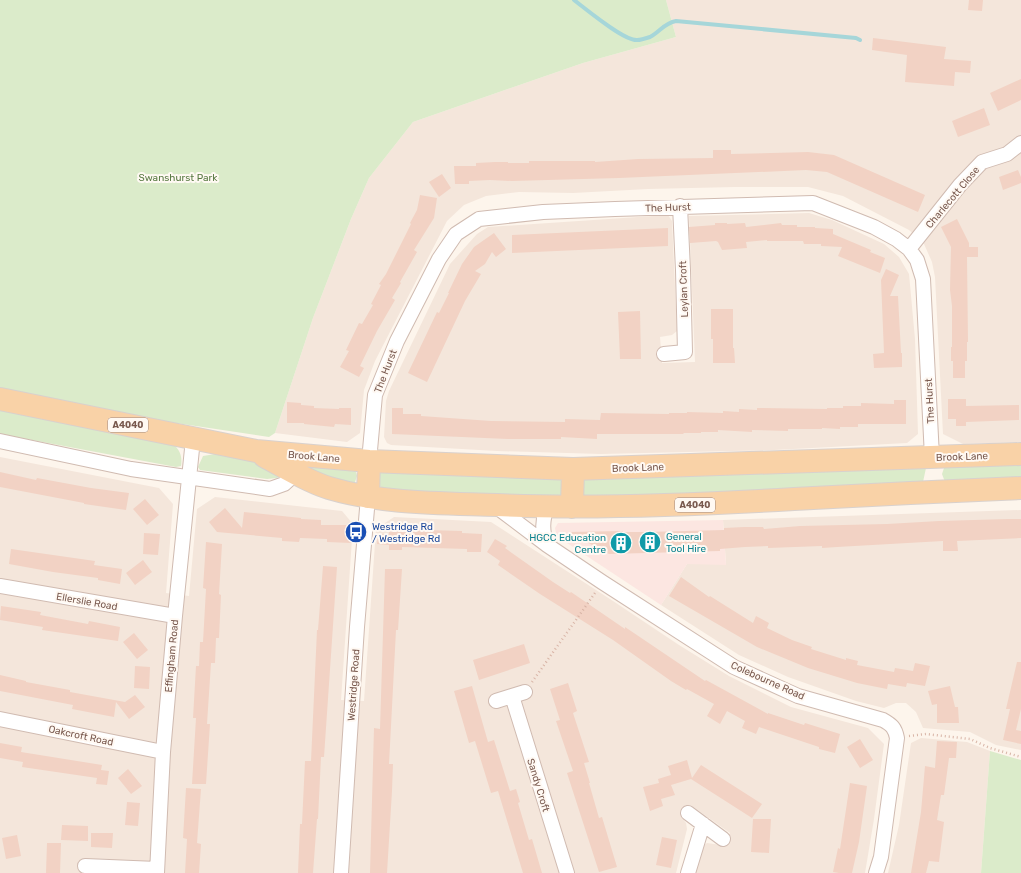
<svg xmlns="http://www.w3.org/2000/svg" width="1021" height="873" font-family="Rubik,sans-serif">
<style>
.residential{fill:#f4e6db}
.commercial{fill:#fce6e1}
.green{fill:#dbebca}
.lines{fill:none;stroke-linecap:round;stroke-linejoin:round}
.stream{stroke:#a6d6d9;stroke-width:4}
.building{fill:#f2d2c4}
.minor-casing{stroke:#d0bbb1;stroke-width:16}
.primary-casing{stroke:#d9d1cd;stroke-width:24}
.path{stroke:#d8b4a6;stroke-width:2.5;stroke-dasharray:1 3;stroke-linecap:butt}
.minor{stroke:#fff;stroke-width:14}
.primary{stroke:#f9d2a7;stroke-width:22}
.labels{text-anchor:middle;stroke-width:4;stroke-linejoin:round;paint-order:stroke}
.shield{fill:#fff9f3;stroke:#a18980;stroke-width:1}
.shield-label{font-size:9px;font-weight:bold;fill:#79594e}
.park-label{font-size:10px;fill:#587942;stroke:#fff9f3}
.street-label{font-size:10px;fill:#79594e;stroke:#fff9f3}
.transit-label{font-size:10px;fill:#164399;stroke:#fff9f3;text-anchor:start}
.culture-label{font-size:10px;fill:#0d838f;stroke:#fff9f3;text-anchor:start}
</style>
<rect width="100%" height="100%" fill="#fdf5ec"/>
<path class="residential" d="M 666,0 L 1021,0 L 1021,442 L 963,444 L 943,434 L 935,277 L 932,262 L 924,244 L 909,230 L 843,196 L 808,187 L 735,187 L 648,189 L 573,193 L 519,192 L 486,196 L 464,205 L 447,221 L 375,361 L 364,390 L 360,433 L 347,442 L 275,433 L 313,318 L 351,219 L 369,178 L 413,122 L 583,63 L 676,37 Z
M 809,213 L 832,220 L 884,244 L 899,257 L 909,274 L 915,339 L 918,434 L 907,443 L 774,450 L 601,454 L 497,451 L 391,445 L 387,443 L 384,437 L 386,401 L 389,391 L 450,264 L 477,234 L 488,227 L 668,215 L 672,221 L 677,331 L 672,335 L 660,337 L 662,363 L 695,362 L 689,216 Z
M 0,457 L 159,488 L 173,504 L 166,593 L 189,596 L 197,509 L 215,497 L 342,511 L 353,524 L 341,700 L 364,701 L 376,529 L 394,517 L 491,522 L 613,601 L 679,645 L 729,676 L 791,707 L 868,728 L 884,744 L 874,819 L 865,873 L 695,873 L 703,846 L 707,843 L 721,845 L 730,833 L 692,806 L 681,817 L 686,823 L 687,829 L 676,873 L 0,873 Z
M 1021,510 L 1021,750 L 996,745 L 970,732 L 923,728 L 916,712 L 906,703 L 896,703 L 884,708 L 856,701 L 788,677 L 739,655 L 661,605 L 687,564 L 726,564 L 723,520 Z
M 921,738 L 967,742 L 990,751 L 981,873 L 888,873 L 899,825 L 911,743 Z"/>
<path class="commercial" d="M 723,520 L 726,565 L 687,564 L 661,605 L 561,539 L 556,533 L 555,528 L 558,523 Z"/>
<path class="green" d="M 0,0 L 666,0 L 676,37 L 583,63 L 413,122 L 369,178 L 351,219 L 313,318 L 275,433 L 269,437 L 149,419 L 0,390 Z
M 0,405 L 169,441 C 178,447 183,454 181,466 L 176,467 L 0,434 Z
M 221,453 L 276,465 L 281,475 L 277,478 L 267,479 L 200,470 L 198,467 L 203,456 Z
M 1021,459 L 1021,481 L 945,482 L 942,474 L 946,462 Z
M 315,463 L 355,469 L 357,476 L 355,482 C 343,484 322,476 312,469 Z
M 926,468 L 923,482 L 917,485 L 584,498 C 583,489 582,483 585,474 Z
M 378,471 L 568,472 L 569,499 L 393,490 L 378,486 Z
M 990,751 L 1021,760 L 1021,873 L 981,873 Z"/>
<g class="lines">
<path class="stream" d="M 574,0 C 586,9 624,41 637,40 C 641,40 647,38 650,37 C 660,32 664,23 676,21 L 856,38 L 860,40"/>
</g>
<path class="building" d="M 969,0 L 983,0 L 982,11 L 968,10 Z
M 873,38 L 946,47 L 944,59 L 971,61 L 970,73 L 955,72 L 954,86 L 905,82 L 907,55 L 872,50 Z
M 1021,79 L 1021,100 L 998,111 L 990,93 Z
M 984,108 L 990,125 L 958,137 L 952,121 Z
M 713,150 L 731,150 L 731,154 L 808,152 L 834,155 L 925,195 L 918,212 L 827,172 L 806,170 L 619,178 L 512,181 L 490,180 L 469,181 L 469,184 L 455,184 L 454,166 L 476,166 L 476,163 L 495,162 L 508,162 L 508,163 L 529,163 L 529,161 L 595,161 L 595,162 L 638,159 L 713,158 Z
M 1018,170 L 1021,177 L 1021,183 L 1003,190 L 999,177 Z
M 442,174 L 451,188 L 439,197 L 429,182 Z
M 420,195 L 437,198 L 434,218 L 414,250 L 417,252 L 400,282 L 401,283 L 392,298 L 395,300 L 377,331 L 360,366 L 364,368 L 359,377 L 340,367 L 349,351 L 346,350 L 359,323 L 362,324 L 373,305 L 371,304 L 381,285 L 379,284 L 386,274 L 411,224 L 410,223 L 417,210 Z
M 957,219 L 969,243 L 969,247 L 978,247 L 978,257 L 967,257 L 968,342 L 967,342 L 967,361 L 965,361 L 965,378 L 953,378 L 953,361 L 951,361 L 951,347 L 952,347 L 952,306 L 950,290 L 951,247 L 941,227 Z
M 715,223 L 727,223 L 727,224 L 745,223 L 746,227 L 781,223 L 782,225 L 797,225 L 797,227 L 815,227 L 815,228 L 833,229 L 833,234 L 871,250 L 870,252 L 885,258 L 880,273 L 838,256 L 842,247 L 821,246 L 821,244 L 804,244 L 803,241 L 767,241 L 767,240 L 746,242 L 747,248 L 722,250 L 718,242 L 716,241 L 690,243 L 689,227 L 715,225 Z
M 668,228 L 668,246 L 512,253 L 512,235 Z
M 494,233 L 506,249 L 496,257 L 492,252 L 485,264 L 475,271 L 481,274 L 465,301 L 427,382 L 408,373 L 437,312 L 439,313 L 449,293 L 448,293 L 462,264 L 474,247 Z
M 886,269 L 899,275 L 890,296 L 898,296 L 901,353 L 902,353 L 902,367 L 874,368 L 873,354 L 884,353 L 881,280 Z
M 711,309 L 733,309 L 733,348 L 734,348 L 735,363 L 713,363 L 713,339 L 711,339 Z
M 640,311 L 641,359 L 620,359 L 618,312 Z
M 948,399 L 966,399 L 966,406 L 1019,405 L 1019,420 L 966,422 L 966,426 L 956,426 L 956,419 L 948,419 Z
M 894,400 L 906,400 L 906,424 L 858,424 L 858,427 L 840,427 L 840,429 L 822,428 L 822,429 L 788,429 L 788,431 L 752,430 L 752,432 L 718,430 L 718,432 L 701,432 L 701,433 L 684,433 L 683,434 L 597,434 L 597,439 L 561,437 L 561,439 L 508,439 L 392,434 L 392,408 L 403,408 L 403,414 L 421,414 L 421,416 L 491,421 L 565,422 L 565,419 L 600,420 L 601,413 L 669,414 L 669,413 L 687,413 L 687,412 L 723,413 L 723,411 L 739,412 L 739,409 L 757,410 L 757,408 L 827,409 L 827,408 L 843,408 L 843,406 L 861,406 L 861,403 L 894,404 Z
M 287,402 L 301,403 L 301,405 L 314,406 L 314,408 L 339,409 L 339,408 L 351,408 L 351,425 L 335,424 L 334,427 L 304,424 L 304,423 L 287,423 Z
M 0,472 L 36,480 L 37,478 L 91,488 L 129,493 L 126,510 L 84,504 L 84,503 L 0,487 Z
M 145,499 L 159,515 L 147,525 L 133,509 Z
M 225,508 L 242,528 L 244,512 L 301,518 L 301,519 L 321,520 L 321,525 L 351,525 L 351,543 L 327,542 L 327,539 L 300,538 L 299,542 L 282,541 L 282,538 L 217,532 L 209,522 Z
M 1008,519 L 1021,519 L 1021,538 L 957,541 L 958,551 L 943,551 L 943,541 L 837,547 L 822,548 L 822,546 L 768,548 L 768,546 L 745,547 L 720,549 L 720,551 L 609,554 L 568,532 L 623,531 L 623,532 L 646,532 L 724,530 L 724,528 L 744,527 L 763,527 L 764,529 L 800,526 L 887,524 L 939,521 Z
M 411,528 L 426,528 L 426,530 L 462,531 L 462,533 L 482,534 L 481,552 L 467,552 L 467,549 L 402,547 L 402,550 L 389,550 L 389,545 L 377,544 L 378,534 L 389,534 L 389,530 L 411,530 Z
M 144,533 L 160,534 L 158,555 L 143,554 Z
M 495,539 L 507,546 L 505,548 L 553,582 L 570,593 L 571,592 L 625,629 L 625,627 L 705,681 L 706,680 L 768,714 L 768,713 L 804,725 L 805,723 L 840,734 L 835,753 L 819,749 L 819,747 L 759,727 L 756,734 L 742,728 L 745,721 L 727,711 L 720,724 L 707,716 L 714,704 L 687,689 L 686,690 L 671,681 L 613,640 L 540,594 L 498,565 L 500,561 L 487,552 Z
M 206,542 L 222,544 L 219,594 L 221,595 L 219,638 L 216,638 L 215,663 L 211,663 L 207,724 L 210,724 L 206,784 L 192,784 L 196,718 L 193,718 L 196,666 L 199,666 L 200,642 L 203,642 L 206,589 L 203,588 Z
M 11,549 L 95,561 L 94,565 L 122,569 L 120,584 L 98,580 L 98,578 L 53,572 L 9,564 Z
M 143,560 L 152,572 L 135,585 L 126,573 Z
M 323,566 L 337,567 L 324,757 L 321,757 L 318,819 L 317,819 L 313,873 L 298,873 L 300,824 L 302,824 L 305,761 L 311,761 L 317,630 L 318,630 Z
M 385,569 L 402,569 L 398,630 L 396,630 L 391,726 L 389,764 L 393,764 L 392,791 L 387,873 L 370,873 L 374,728 L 380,729 Z
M 681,577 L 709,597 L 710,596 L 753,623 L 756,616 L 769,623 L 767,628 L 792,640 L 812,647 L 811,649 L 846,660 L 846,658 L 858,661 L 857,665 L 894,672 L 895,668 L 913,671 L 915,663 L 930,666 L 925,686 L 907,683 L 906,687 L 888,684 L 887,689 L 857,683 L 808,668 L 757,647 L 669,596 Z
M 1,606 L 41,612 L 40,615 L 88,624 L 89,621 L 120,627 L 118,641 L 42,630 L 43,627 L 0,620 Z
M 134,633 L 148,650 L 137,659 L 123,642 Z
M 524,644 L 530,663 L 479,680 L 473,660 Z
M 1017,662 L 1021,662 L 1021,709 L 1016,730 L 1021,731 L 1021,744 L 1003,740 L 1010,709 L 1006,709 Z
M 135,666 L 150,667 L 149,689 L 134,688 Z
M 0,675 L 26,681 L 26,682 L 70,690 L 70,692 L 125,702 L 135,695 L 145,707 L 129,719 L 116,702 L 114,717 L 72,709 L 73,705 L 0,691 Z
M 568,683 L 577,711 L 573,713 L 589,762 L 584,763 L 590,783 L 589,783 L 599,818 L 602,817 L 617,867 L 599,872 L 567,773 L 573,771 L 556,721 L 560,720 L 550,689 Z
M 472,686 L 488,742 L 494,740 L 510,791 L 516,789 L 520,802 L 518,803 L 529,840 L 532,839 L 542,873 L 523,873 L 498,791 L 491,793 L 475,741 L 469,743 L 454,691 Z
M 950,686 L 955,707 L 958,707 L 959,723 L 937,723 L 937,704 L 932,705 L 928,691 Z
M 860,739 L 873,760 L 860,768 L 847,747 Z
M 937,741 L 957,742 L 956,758 L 949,758 L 944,795 L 941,795 L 937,820 L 944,822 L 939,862 L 929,861 L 926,873 L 911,873 L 921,812 L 925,766 L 935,768 Z
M 0,743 L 22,747 L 21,752 L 102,765 L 101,770 L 109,771 L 107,785 L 96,784 L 97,778 L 22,767 L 23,762 L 0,758 Z
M 687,760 L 692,778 L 701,765 L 762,804 L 752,818 L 691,779 L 671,785 L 675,795 L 661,799 L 663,806 L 650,811 L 643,787 L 659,783 L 658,779 L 671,775 L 668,766 Z
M 128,769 L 142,786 L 131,794 L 118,778 Z
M 850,783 L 867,786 L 859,842 L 852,873 L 839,873 L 833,872 L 838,848 L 840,849 Z
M 186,788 L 201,789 L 197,843 L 201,844 L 199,873 L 185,873 L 187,839 L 183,838 Z
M 127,802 L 140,803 L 138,826 L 125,825 Z
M 753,819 L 771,819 L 769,853 L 751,852 Z
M 62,825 L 88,826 L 88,841 L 61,840 Z
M 91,833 L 113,833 L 112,848 L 91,847 Z
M 17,835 L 21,856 L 6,859 L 2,838 Z
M 662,837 L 677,840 L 671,868 L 656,865 Z
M 47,843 L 61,843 L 60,873 L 46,873 Z"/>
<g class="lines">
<g class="minor-casing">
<path id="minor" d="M 909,249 L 960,185 L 982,162 L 1007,154 L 1021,143
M 664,354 L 685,352 L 683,270 L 680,206
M 0,441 L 131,469 L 270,489 L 284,484 L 296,473
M 369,461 L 375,395 L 397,341 L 439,259 L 456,234 L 479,219 L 543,212 L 615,209 L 813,203 L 874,227 L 896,239 L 909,249 L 917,260 L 923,279 L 932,457
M 494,505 L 547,545 L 602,582 L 734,667 L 798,696 L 883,720 C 892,725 895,728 897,738 L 881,857 L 876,873
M 547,507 C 542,521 542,531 547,545
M 0,586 L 175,616
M 525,692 L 512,696 L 567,873
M 496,701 L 512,696
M 0,719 L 163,752
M 688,813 L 723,839
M 85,866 L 157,869
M 157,873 L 163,752 L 175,616 L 193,439
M 341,873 L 357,627 L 368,497
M 688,873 L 703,824"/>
</g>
<g class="primary-casing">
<path id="primary" d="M 0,399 L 256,451 L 369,461 L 573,469 L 1021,454
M 264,456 C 285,467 306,481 329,488 C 383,504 441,503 497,505 C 596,509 695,505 794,499 C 870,495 945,491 1021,488
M 368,497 L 369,461
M 572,507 L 573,469"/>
</g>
<path class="path" d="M 532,682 L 595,593
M 909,736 L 926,734 L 970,739 L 990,748 L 1021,757"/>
<use href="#minor" class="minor"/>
<use href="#primary" class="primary"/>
</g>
<defs>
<g id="bus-disc" transform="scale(1.15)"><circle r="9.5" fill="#1a4fb4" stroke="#fff9f3"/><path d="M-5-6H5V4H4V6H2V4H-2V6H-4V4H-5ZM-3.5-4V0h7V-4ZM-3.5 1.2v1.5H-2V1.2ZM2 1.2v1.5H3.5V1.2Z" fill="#fff"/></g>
<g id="building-disc" transform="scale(1.15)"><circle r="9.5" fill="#0f9aa8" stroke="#fff9f3"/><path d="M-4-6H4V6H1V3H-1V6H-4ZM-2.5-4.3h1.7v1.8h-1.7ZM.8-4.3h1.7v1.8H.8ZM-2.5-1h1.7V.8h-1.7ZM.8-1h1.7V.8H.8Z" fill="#fff"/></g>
</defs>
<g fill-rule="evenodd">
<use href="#bus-disc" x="356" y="532"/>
<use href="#building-disc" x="650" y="542"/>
<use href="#building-disc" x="621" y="543"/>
</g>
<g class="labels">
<g class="shield">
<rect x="108" y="418" width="40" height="14" rx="3"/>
<rect x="675" y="498" width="40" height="14" rx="3"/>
</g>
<g class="shield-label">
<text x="128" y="428">A4040</text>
<text x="695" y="508">A4040</text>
</g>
<g class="park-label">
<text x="178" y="181">Swanshurst Park</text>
</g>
<g class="street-label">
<text transform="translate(952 197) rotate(-50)" y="4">Charlecott Close</text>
<text transform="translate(668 207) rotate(-2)" y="4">The Hurst</text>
<text transform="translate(683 289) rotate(-92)" y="4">Leylan Croft</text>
<text transform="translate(385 371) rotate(-69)" y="4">The Hurst</text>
<text transform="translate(929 401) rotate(-93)" y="4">The Hurst</text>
<text transform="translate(314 456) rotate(5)" y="4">Brook Lane</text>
<text transform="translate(962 456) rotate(-2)" y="4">Brook Lane</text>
<text transform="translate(638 467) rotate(-2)" y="4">Brook Lane</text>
<text transform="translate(87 601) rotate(10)" y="4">Ellerslie Road</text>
<text transform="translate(171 656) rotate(-85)" y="4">Effingham Road</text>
<text transform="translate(768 680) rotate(24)" y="4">Colebourne Road</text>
<text transform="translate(353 685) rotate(-86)" y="4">Westridge Road</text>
<text transform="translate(81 735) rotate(12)" y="4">Oakcroft Road</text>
<text transform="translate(539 785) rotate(73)" y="4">Sandy Croft</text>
</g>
<g class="transit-label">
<text x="372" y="530">Westridge Rd<tspan x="372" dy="12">/ Westridge Rd</tspan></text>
</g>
<g class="culture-label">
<text x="666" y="540">General<tspan x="666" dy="12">Tool Hire</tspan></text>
<text x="606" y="541" text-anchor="end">HGCC Education<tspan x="606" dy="12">Centre</tspan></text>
</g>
</g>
</svg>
